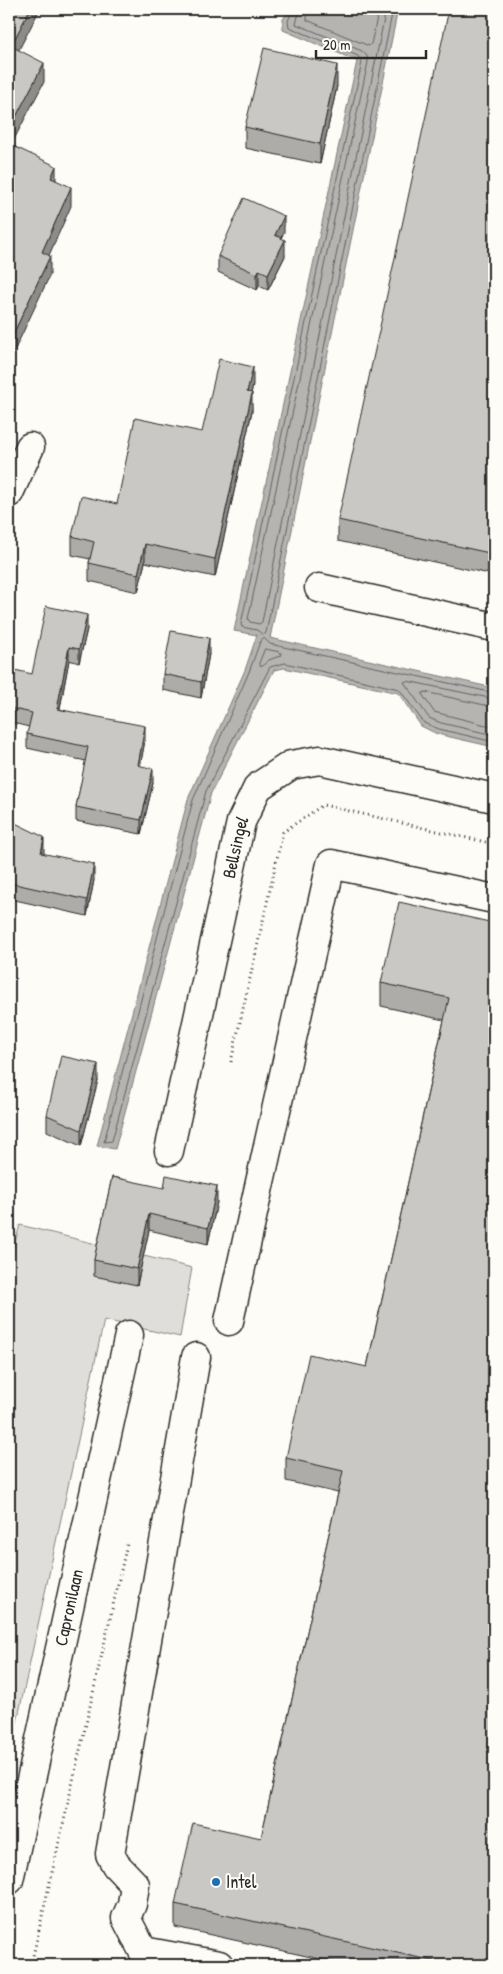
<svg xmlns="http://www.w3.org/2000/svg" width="503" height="1974" font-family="'Patrick Hand',sans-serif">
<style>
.green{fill:#dfdeda;stroke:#858482}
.water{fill:#b5b4b1;stroke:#7e7d7b}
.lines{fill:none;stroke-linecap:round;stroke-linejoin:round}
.shore{stroke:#626261;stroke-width:1}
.minor-casing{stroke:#2b2b2b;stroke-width:31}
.path{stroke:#2b2b2b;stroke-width:3;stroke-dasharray:1 4;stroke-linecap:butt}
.minor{stroke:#fdfcf7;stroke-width:28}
.wall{fill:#adaca9;stroke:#2b2b2b}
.shaded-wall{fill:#8d8c89;stroke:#2b2b2b}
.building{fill:#c9c8c4;stroke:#2b2b2b}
.poi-dot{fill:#1f6fb2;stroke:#fdfcf7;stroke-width:2}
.labels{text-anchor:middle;stroke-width:4;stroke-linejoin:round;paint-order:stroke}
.street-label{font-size:18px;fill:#2b2b2b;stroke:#fdfcf7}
.poi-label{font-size:18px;fill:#2b2b2b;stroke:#fdfcf7;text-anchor:start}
</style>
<rect width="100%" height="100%" fill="#fdfcf7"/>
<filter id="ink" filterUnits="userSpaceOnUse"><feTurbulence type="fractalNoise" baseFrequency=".02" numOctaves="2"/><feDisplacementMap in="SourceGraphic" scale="10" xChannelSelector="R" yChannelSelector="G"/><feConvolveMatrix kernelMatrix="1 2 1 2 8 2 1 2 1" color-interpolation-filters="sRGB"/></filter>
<g filter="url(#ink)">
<path class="green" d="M 20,1225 L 192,1268 L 180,1337 L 104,1320 L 9,1759 L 9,1262 Z"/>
<path class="water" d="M 290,9 L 398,9 L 270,638 L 494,688 L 494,747 L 437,734 L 421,726 L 398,693 L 284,668 L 274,670 L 211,793 L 115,1149 L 97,1146 L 188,799 L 245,670 L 257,635 L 234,631 L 357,61 L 283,30 L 283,19 Z"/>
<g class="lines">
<path class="shore" d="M 293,9 L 288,21 L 289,27 L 358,56 L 362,62 L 241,624 L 242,627 L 257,630 L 263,635 L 266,633 L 393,9
M 300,9 L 296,24 L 362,51 L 367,56 L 368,62 L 248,619 L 250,622 L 259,624 L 262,622 L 386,9
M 307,9 L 307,20 L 369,46 L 371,44 L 379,9
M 265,649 L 280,652 L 282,655 L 269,660 L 261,667 L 259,664 Z
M 494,693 L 270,644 L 264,638 L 261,639 L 249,672 L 193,800 L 104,1142 L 112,1141 L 206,791 L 270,667 L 285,663 L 399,689 L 424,723 L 439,729 L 494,742
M 494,699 L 407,681 L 404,682 L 429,718 L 441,723 L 494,735
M 494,707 L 425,692 L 422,694 L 434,712 L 494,727"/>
<g class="minor-casing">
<g id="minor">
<path d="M 9,493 L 30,447"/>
<path d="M 319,588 L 494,627"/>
<path id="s1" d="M 169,1151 L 241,822 L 258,787 L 291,765 L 320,760 L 494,798"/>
<path d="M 229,1321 L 331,864 L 494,899"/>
<path d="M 196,1357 L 110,1854 L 116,1865 L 135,1885 L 132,1904 L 126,1918 L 143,1951 L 219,1965"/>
<path id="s2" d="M 9,1880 L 129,1335"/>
</g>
</g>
<path class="path" d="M 231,1062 L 283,832 L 323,805 L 494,844
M 31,1965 L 127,1544"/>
<use href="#minor" class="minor"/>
</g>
<path class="wall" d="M 494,9 L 494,575 L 338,541 L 338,520 Z
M 337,86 L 320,164 L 245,148 L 245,127 Z
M 284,232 L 281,238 L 285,256 L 268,290 L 259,286 L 257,290 L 218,272 L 218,256 Z
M 253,385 L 251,393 L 252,411 L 215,577 L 145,562 L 138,592 L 89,581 L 89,563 L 90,559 L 72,555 L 72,536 L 117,504 L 202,432 Z
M 87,629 L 79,663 L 69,660 L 60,709 L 145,740 L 140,766 L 153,783 L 141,834 L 76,821 L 76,807 L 86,761 L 27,748 L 27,734 L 29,727 L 9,722 L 9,702 L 32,674 Z
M 209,654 L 201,698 L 163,690 L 163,674 Z
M 9,820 L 44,854 L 94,880 L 87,916 L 15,900 L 9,898 Z
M 494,923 L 494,1965 L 347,1965 L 175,1927 L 175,1904 L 261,1838 L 338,1493 L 286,1481 L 286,1458 L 367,1367 L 444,1020 L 381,1006 L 381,983 Z
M 98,1080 L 81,1146 L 47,1131 L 47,1115 Z
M 112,1177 L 217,1202 L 208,1244 L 149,1230 L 137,1285 L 94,1276 L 94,1260 Z"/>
<path class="shaded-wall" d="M 30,9 L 40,9 L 11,65 L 11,46 Z
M 44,63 L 44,82 L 9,149 L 9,130 Z
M 337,65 L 337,86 L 320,164 L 320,144 Z
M 56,166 L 56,185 L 51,178 Z
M 71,187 L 71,206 L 42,271 L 42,252 Z
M 284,216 L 284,232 L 275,250 L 275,235 Z
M 285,240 L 285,256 L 268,290 L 268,274 Z
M 50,256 L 50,275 L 9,362 L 9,343 Z
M 259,270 L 259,286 L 257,290 L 257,274 Z
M 253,367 L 253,385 L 247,410 L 247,392 Z
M 252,393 L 252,411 L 215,577 L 215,559 Z
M 145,544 L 145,562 L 138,592 L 138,574 Z
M 87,615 L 87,629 L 79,663 L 79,649 Z
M 209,638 L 209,654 L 201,698 L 201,682 Z
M 69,647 L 69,660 L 57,723 L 57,709 Z
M 145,726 L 145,740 L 138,779 L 138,765 Z
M 153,769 L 153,783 L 141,834 L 141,820 Z
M 44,837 L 44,853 L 41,869 L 41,853 Z
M 94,864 L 94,880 L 87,916 L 87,900 Z
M 98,1064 L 98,1080 L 81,1146 L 81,1130 Z
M 217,1186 L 217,1202 L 208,1244 L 208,1228 Z
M 149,1214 L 149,1230 L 137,1285 L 137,1269 Z"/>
<path class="building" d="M 9,9 L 30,9 L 11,46 L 44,63 L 9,130 Z
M 449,9 L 494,9 L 494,554 L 338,520 Z
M 264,48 L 337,65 L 320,144 L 245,127 Z
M 9,144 L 56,166 L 51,178 L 71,187 L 42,252 L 50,256 L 9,343 Z
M 244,198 L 284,216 L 275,235 L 285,240 L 268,274 L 259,270 L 257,274 L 218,256 Z
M 219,359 L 253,367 L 247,392 L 252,393 L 215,559 L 145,544 L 138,574 L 89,563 L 94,542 L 72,536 L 81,496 L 117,504 L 135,418 L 202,432 Z
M 46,606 L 87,615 L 79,649 L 69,647 L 57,709 L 145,726 L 138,765 L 153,769 L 141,820 L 76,807 L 88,747 L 27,734 L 32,713 L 9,708 L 9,702 L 15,670 L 32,674 Z
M 171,631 L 209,638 L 201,682 L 163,674 Z
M 9,820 L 44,837 L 41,853 L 94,864 L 87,900 L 15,884 L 9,882 Z
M 399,902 L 494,923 L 494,1965 L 452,1965 L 175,1904 L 193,1823 L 261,1838 L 343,1471 L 286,1458 L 309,1354 L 367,1367 L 449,998 L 381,983 Z
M 61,1056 L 98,1064 L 81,1130 L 47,1115 Z
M 166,1175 L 217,1186 L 208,1228 L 149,1214 L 137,1269 L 94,1260 L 112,1177 L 164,1188 Z"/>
</g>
<circle class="poi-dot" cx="216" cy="1882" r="5"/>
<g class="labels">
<g class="street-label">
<text dy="6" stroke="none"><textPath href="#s1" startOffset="311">Bellsingel</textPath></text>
<text dy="6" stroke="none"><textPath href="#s2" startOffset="279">Capronilaan</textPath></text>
</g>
<g class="poi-label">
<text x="226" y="1888">Intel</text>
</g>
</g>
<rect width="503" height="1974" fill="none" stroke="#fdfcf7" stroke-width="30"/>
<rect x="15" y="15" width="473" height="1944" fill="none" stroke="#2b2b2b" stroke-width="2" filter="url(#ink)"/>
<path d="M316 50v8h110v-8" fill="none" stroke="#2b2b2b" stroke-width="2.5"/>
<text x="323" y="50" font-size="15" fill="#2b2b2b" stroke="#fdfcf7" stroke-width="4" paint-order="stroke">20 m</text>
</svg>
